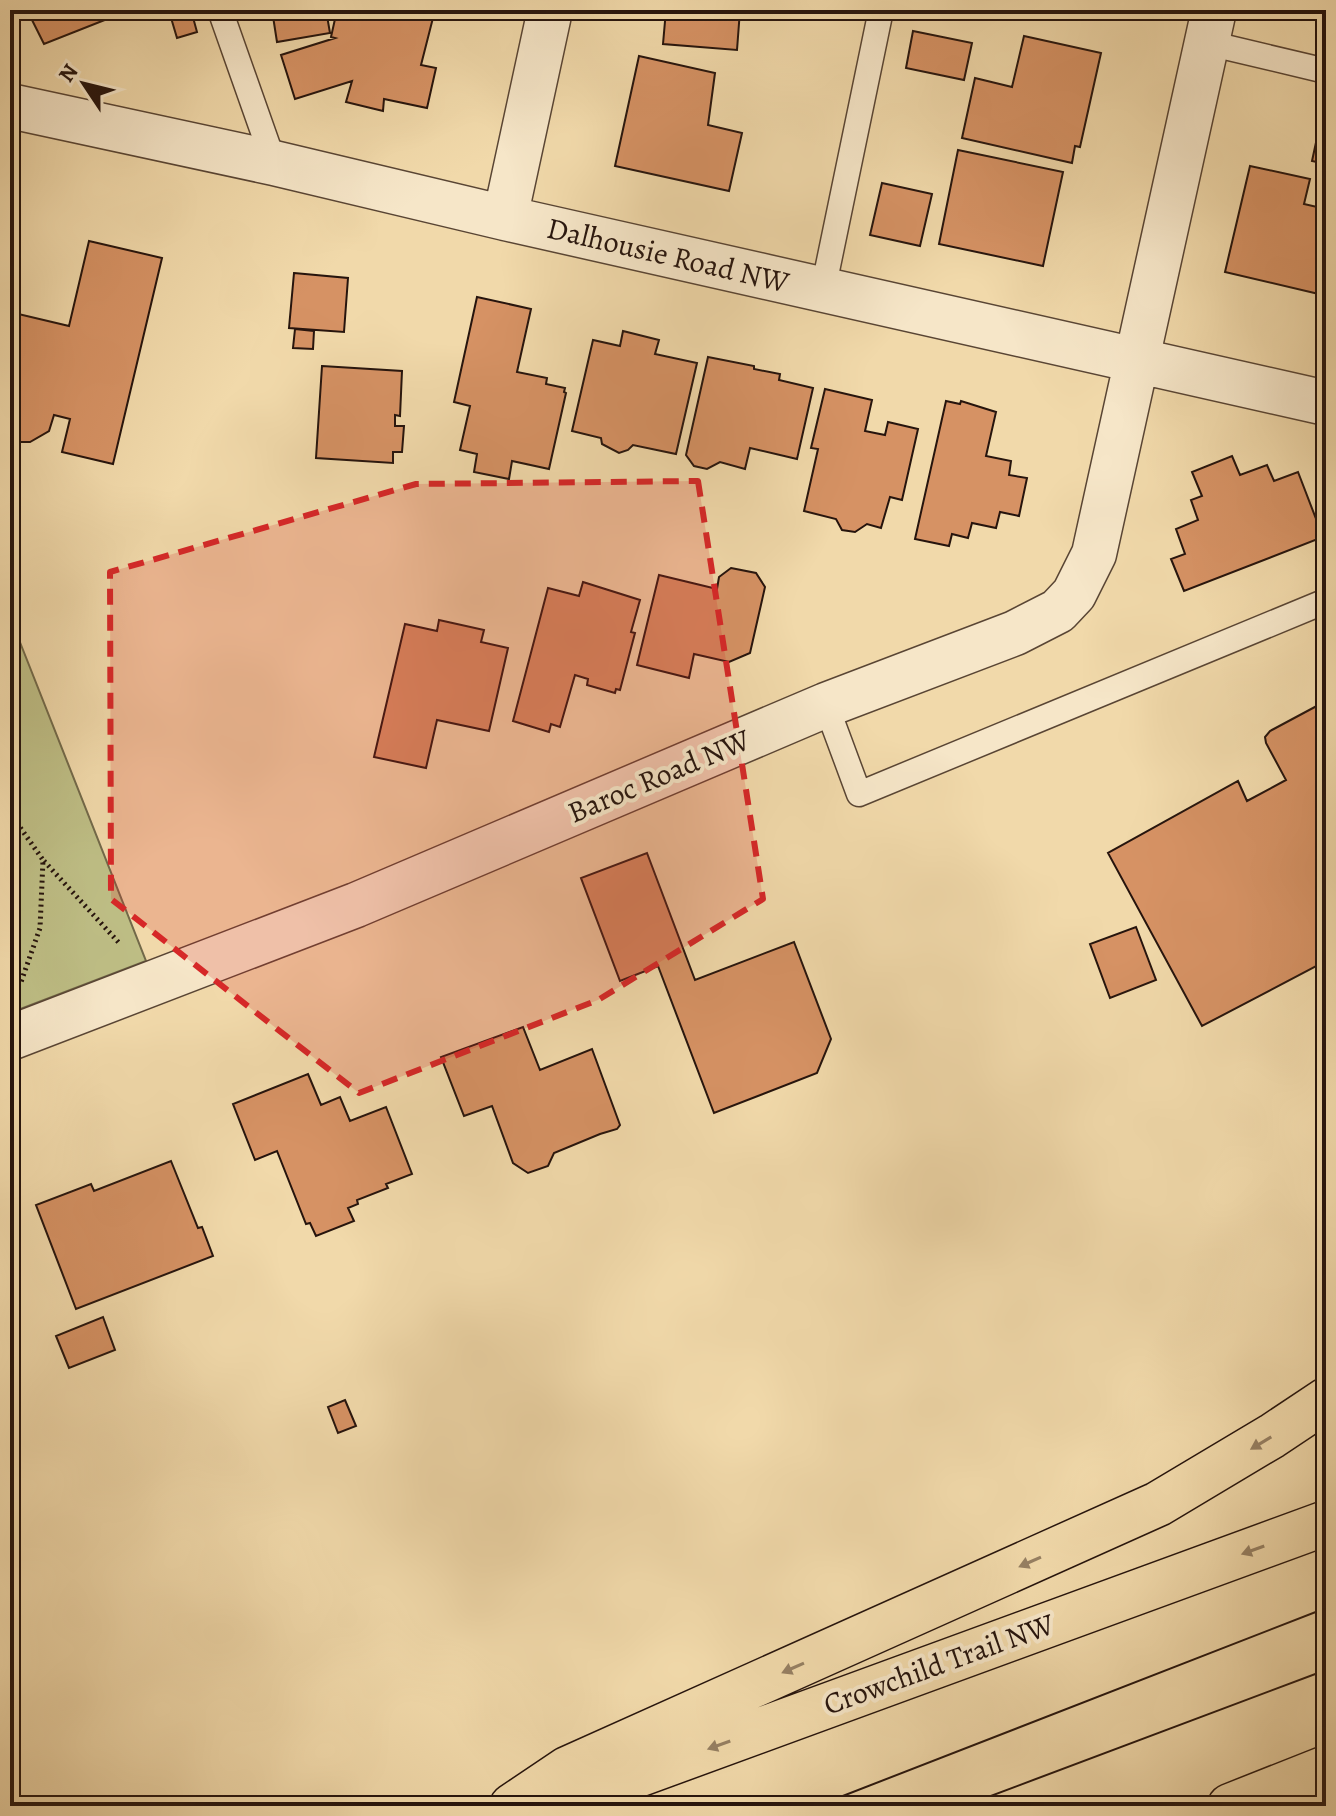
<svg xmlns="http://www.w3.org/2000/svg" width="1336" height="1816" font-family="Alegreya,serif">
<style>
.green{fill:#bebe85;stroke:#726949;stroke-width:2}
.building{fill:#d69264;stroke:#26140d;stroke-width:2}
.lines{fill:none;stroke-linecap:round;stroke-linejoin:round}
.service-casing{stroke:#594534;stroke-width:27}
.minor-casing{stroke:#594534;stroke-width:47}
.motorway-casing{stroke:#26140d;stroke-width:47}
.path{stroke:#26140d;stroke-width:5;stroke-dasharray:2 4;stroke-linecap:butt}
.service{stroke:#f6e6c8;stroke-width:24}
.minor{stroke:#f6e6c8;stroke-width:44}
.motorway{stroke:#f1d9aa;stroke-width:44}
.tram{stroke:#26140d;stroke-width:2}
.oneway{fill:#968063}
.marked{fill:#d62828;fill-opacity:0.2;stroke:#d62828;stroke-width:6;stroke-dasharray:16 10;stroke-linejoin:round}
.labels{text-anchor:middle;stroke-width:8;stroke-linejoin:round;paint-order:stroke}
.street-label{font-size:30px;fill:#26140d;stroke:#f6e6c8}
</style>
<rect width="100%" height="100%" fill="#f1d9aa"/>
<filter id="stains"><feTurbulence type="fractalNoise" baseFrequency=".0025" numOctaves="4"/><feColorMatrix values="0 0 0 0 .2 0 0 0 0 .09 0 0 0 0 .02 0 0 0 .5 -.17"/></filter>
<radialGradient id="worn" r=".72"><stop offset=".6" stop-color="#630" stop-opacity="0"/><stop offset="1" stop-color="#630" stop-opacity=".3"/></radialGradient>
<path class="green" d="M 10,617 L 146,961 L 10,1013 Z"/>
<path class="building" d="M 27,10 L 130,10 L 44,44 Z
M 191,10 L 197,32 L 177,38 L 169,11 Z
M 272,10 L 326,10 L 330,33 L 277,42 Z
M 337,10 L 435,10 L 421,65 L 436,68 L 427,108 L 384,99 L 383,111 L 346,102 L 352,81 L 295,99 L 281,55 L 335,38 L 331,37 Z
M 666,10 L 740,10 L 737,50 L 663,44 Z
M 913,31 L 972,43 L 964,80 L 906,68 Z
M 1024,36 L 1101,53 L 1080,147 L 1075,146 L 1072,163 L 962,138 L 975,78 L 1012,87 Z
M 639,56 L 715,73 L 708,125 L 742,133 L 729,191 L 615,166 Z
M 1323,110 L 1326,110 L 1326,164 L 1312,161 Z
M 958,150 L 1063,172 L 1043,266 L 939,244 Z
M 1250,166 L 1310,179 L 1304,204 L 1326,209 L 1326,282 L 1323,295 L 1225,272 Z
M 882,183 L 932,194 L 920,246 L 870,235 Z
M 89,241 L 162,258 L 113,464 L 62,452 L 70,419 L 54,415 L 49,431 L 30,442 L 19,442 L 10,437 L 10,312 L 69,326 Z
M 294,273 L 348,278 L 344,332 L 289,328 Z
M 477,297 L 531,309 L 517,372 L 547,378 L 546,384 L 565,388 L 564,392 L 566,393 L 549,469 L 512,461 L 509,479 L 474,472 L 477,454 L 460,450 L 470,406 L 454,402 Z
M 295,329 L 314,331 L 313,349 L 293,348 Z
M 623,331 L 659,340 L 655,354 L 697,363 L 676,454 L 633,445 L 628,450 L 619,453 L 602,444 L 601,438 L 572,431 L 593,340 L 620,346 Z
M 708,357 L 754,366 L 754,369 L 780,374 L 779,380 L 813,388 L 797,459 L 750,448 L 745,469 L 720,462 L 707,469 L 694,466 L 686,455 Z
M 322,366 L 402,371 L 400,416 L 395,415 L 395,426 L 404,426 L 402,452 L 393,452 L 393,463 L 316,458 Z
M 825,389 L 872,400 L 865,431 L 885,435 L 888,422 L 918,429 L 902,500 L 890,497 L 881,528 L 867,524 L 855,532 L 842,530 L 836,519 L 804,511 L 818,449 L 811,448 Z
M 946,401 L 960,404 L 961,401 L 996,412 L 986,456 L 1011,461 L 1009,475 L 1027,478 L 1019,516 L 1000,512 L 996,528 L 972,523 L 968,538 L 952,534 L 949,546 L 915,539 Z
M 1232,456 L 1240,475 L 1267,465 L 1274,481 L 1298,472 L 1323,537 L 1184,591 L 1171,559 L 1185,554 L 1176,529 L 1198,520 L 1191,500 L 1202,496 L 1192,472 Z
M 731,568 L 756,573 L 765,587 L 750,653 L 729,662 L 694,654 L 689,678 L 637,665 L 659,575 L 717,589 L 719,577 Z
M 583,582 L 640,600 L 631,632 L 635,633 L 620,690 L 616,689 L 615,693 L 587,685 L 588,679 L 575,675 L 560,727 L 551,724 L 549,732 L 513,721 L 548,588 L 579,596 Z
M 439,620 L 484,630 L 481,642 L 508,648 L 489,731 L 437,720 L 426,768 L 374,757 L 405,624 L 437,631 Z
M 1326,701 L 1326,961 L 1202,1026 L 1108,853 L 1238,781 L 1247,801 L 1286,780 L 1266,743 L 1265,737 L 1270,731 Z
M 647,853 L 695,980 L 794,942 L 831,1039 L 817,1073 L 714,1113 L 658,966 L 620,981 L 581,878 Z
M 1136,927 L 1156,980 L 1110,998 L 1090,944 Z
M 523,1027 L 540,1070 L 592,1049 L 620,1125 L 617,1129 L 600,1134 L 554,1153 L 548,1166 L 528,1173 L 513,1163 L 492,1106 L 464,1116 L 441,1057 Z
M 308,1074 L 321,1105 L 340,1097 L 350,1121 L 386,1107 L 412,1174 L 386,1184 L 388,1188 L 357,1200 L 358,1204 L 348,1208 L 354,1221 L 316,1236 L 310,1223 L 306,1224 L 277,1151 L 255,1160 L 233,1104 Z
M 171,1161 L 198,1228 L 202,1227 L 213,1256 L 76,1309 L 36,1205 L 91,1184 L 94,1191 Z
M 103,1317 L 115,1350 L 69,1368 L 56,1336 Z
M 345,1400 L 356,1426 L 338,1433 L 328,1407 Z"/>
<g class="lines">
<g class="service-casing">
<path id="service" d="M 220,10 L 274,163
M 1208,43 L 1326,71
M 823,290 L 881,10
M 826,705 L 859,794 L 1326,601"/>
</g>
<g class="minor-casing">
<path id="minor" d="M 10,106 L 274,163 L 505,218 L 1326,403
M 505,218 L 550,10
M 10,1038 L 356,905 L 826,705 L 1015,633 L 1058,611 L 1074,594 L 1094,554 L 1214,10"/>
</g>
<g class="motorway-casing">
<path id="motorway" d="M 512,1806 L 567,1769 L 1158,1504 L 1272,1436 L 1326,1400
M 553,1806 L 1326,1523
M 1230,1806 L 1326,1768"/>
</g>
<path class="path" d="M 10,813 L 43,860 L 40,928 L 21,982
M 44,861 L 121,945"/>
<use href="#service" class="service"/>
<use href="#minor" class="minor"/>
<use href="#motorway" class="motorway"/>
<path class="tram" d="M 817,1806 L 1326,1608
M 964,1806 L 1326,1670"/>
</g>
<defs><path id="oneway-solid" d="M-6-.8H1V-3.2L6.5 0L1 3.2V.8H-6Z" transform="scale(2)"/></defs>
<g class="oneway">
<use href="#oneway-solid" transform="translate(1261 1443) rotate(149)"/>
<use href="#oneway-solid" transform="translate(1253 1550) rotate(160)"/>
<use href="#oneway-solid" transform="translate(1030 1562) rotate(156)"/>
<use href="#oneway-solid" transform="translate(793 1668) rotate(156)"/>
<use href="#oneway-solid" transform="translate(719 1745) rotate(160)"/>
</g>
<path class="marked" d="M 698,481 L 763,899 L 598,1000 L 359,1093 L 111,899 L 110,572 L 416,484 Z"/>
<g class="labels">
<g class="street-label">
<text transform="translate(668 255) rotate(13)" y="10">Dalhousie Road NW</text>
<text transform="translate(659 776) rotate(-23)" y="10">Baroc Road NW</text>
<text transform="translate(939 1664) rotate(-20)" y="10">Crowchild Trail NW</text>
</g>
</g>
<rect width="1336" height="1816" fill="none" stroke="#f1d9aa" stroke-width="40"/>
<rect x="12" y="12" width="1312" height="1792" fill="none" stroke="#26140d" stroke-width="4"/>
<rect x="20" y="20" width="1296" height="1776" fill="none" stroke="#26140d" stroke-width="2"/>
<g transform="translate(84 84) rotate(305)" stroke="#f6e6c8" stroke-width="6" paint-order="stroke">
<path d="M0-6L14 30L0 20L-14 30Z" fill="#26140d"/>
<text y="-12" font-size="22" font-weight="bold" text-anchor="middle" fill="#26140d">N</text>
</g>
<rect width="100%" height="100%" filter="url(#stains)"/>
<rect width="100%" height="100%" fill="url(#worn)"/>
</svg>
